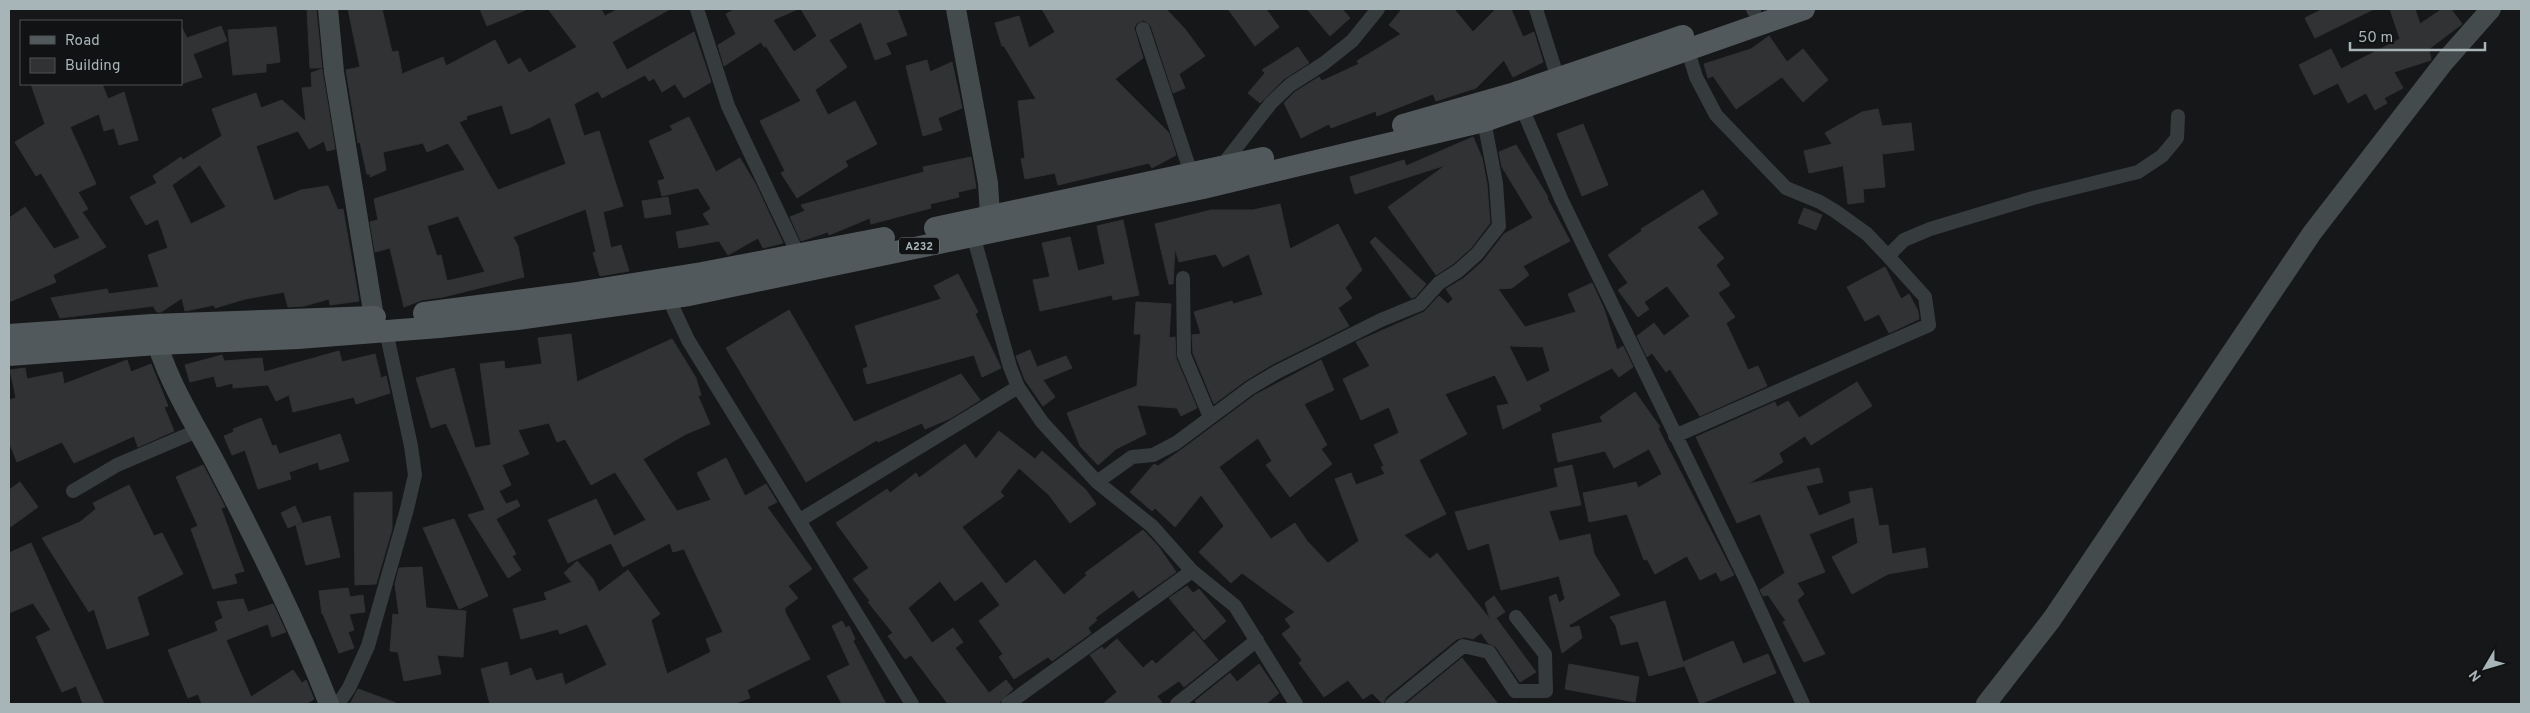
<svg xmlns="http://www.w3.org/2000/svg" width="2530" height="713" font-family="Overpass,sans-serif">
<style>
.building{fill:#313234;stroke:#2f3234;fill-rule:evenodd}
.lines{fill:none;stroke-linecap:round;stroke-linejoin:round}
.street{stroke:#363b3d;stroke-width:14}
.secondary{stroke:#444b4d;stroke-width:20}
.primary{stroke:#52595c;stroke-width:22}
.labels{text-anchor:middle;stroke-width:4.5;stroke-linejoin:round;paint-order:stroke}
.shield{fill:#111213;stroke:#7a8487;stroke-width:1}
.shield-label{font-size:11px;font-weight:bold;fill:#a7b5b9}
</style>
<rect width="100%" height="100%" fill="#161718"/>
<path class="building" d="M 307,9 L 316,9 L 322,68 L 310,68 Z
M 348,9 L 382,9 L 392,52 L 398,51 L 402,74 L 443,57 L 446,66 L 495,40 L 508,65 L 520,58 L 529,73 L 577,47 L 548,9 L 601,9 L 605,16 L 618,9 L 670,9 L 612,42 L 627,70 L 694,32 L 711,82 L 684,98 L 675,84 L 662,92 L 654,78 L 649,81 L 645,75 L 602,98 L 598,91 L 574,104 L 584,136 L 599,131 L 623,206 L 603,212 L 611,248 L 621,245 L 629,271 L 600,276 L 593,253 L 596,252 L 586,209 L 513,237 L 518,246 L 524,277 L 443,297 L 422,300 L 404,307 L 390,248 L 375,252 L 370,222 L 378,220 L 374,199 L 465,170 L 448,143 L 427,152 L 423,143 L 383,152 L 386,170 L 370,177 L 370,174 L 367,174 L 360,142 L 358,143 L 346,70 L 360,67 ZM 502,105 L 511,134 L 529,128 L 550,117 L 566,164 L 498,190 L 459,122 L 467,119 L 466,116 ZM 458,216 L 485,272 L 447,281 L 441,255 L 437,256 L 427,226 Z
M 480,9 L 528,9 L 487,26 Z
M 735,9 L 798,9 L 773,20 L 794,52 L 817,36 L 801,9 L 897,9 L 907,35 L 886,43 L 891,54 L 875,60 L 861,22 L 829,40 L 847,67 L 815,90 L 828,115 L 855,101 L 877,144 L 845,161 L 848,166 L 797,198 L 781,173 L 785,171 L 760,121 L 801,101 L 766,46 L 764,47 L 761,42 L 724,66 L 718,45 L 736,34 L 726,14 Z
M 1042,9 L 1166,9 L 1185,29 L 1205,56 L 1179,74 L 1185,88 L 1173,93 L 1151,26 L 1144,20 L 1137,23 L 1134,28 L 1143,58 L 1115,79 L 1169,133 L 1176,155 L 1152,168 L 1149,163 L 1058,185 L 1055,173 L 1025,179 L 1021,159 L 1025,158 L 1018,101 L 1036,99 L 1004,46 L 1002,46 L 995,23 L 1019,16 L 1029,48 L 1055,32 Z
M 1228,9 L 1266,9 L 1279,27 L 1255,46 Z
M 1307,9 L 1342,9 L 1350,18 L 1330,36 Z
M 1402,9 L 1454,9 L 1473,32 L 1496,9 L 1511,9 L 1523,37 L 1534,32 L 1543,62 L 1513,77 L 1504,60 L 1476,88 L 1436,101 L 1433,94 L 1377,116 L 1376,111 L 1331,128 L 1329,124 L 1301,138 L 1284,103 L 1295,92 L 1319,77 L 1322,81 L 1359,64 L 1357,61 L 1401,34 L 1389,25 Z
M 2323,9 L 2374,9 L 2315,38 L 2305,18 Z
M 2390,9 L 2415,9 L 2420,24 L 2442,9 L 2451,9 L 2462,24 L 2429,49 L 2431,60 L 2394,72 L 2403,88 L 2384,98 L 2387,103 L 2375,110 L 2366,93 L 2348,103 L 2338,83 L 2314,95 L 2299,65 L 2331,49 L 2341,69 L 2400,39 Z
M 181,26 L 187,38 L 221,26 L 227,41 L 193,54 L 202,77 L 181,84 Z
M 276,27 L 280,62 L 266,64 L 266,72 L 233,75 L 228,30 Z
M 1769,36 L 1787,62 L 1803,49 L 1828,80 L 1803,102 L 1782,77 L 1736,109 L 1713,76 L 1708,78 L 1704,64 L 1751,49 Z
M 1298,47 L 1309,63 L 1284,79 L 1260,103 L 1248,93 L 1265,73 L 1262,70 Z
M 927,60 L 930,72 L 952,62 L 962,108 L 938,118 L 942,130 L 923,136 L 906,66 Z
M 322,69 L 335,149 L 327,151 L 324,141 L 309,149 L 298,131 L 256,146 L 274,201 L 301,190 L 328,186 L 338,210 L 343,209 L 359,301 L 330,305 L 329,299 L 304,306 L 288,307 L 284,292 L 245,299 L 215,308 L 214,305 L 185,311 L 182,298 L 161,312 L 157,312 L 153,306 L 60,318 L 51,298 L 107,289 L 109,294 L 159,287 L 148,255 L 168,248 L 158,219 L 146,225 L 130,197 L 157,183 L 153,176 L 181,157 L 183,160 L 222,136 L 212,109 L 256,93 L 261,108 L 282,100 L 306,122 L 302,88 L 312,87 L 311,73 ZM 200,165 L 226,207 L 191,224 L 172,185 Z
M 31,84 L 102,84 L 108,99 L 124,92 L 138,140 L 119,145 L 114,128 L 104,131 L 99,114 L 70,127 L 96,184 L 78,192 L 88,209 L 82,212 L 106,247 L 53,275 L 56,282 L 9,302 L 9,218 L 25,207 L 54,249 L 80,238 L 41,173 L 36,176 L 15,142 L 45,124 Z
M 1878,109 L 1882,126 L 1911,123 L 1914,150 L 1882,154 L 1885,187 L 1863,189 L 1864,202 L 1848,204 L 1843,164 L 1842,166 L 1809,173 L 1804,151 L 1832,144 L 1825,133 L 1862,112 Z
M 689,117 L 716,172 L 740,158 L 756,185 L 783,243 L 763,248 L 758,238 L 728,255 L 719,241 L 679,248 L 676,232 L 710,225 L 703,214 L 711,209 L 698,188 L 662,196 L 658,181 L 665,179 L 649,141 L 673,130 L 670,126 Z
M 1583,124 L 1608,185 L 1582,196 L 1557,134 Z
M 1473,137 L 1482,158 L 1487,184 L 1490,223 L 1471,248 L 1453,264 L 1436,275 L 1388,207 L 1446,165 L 1355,194 L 1350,177 L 1404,160 L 1406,166 Z
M 1516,145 L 1548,197 L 1547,198 L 1570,241 L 1523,266 L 1529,275 L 1512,288 L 1498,289 L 1525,327 L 1576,312 L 1568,294 L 1592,283 L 1604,309 L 1617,350 L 1623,346 L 1633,367 L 1619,377 L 1612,368 L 1539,405 L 1541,410 L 1503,429 L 1497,406 L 1509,404 L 1495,375 L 1445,394 L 1467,434 L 1419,460 L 1446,514 L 1404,535 L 1430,559 L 1437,553 L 1490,619 L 1485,603 L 1494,596 L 1505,612 L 1496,618 L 1536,672 L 1520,682 L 1496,647 L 1488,643 L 1481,633 L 1473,639 L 1465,637 L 1457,639 L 1386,697 L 1383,704 L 1372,693 L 1363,699 L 1348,680 L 1324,697 L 1299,663 L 1302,660 L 1282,634 L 1291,627 L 1285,619 L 1295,612 L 1242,573 L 1231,583 L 1199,552 L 1224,526 L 1201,495 L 1175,527 L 1155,508 L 1152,511 L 1130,492 L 1154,464 L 1158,466 L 1181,450 L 1255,395 L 1321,360 L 1334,390 L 1304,404 L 1327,445 L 1321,449 L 1332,464 L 1290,497 L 1266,465 L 1272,461 L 1258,438 L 1219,467 L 1271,539 L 1295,523 L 1307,541 L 1328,563 L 1359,541 L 1335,479 L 1351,473 L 1356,485 L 1385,474 L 1381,467 L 1384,466 L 1374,445 L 1399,433 L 1389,407 L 1361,420 L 1343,379 L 1370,366 L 1356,342 L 1424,312 L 1439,296 L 1448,304 L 1453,299 L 1446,289 L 1464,278 L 1483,261 L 1504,234 L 1533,218 L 1502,167 L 1499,152 ZM 1509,346 L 1543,347 L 1550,371 L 1527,382 Z
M 971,157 L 976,188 L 958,192 L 959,197 L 930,204 L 931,208 L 871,224 L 870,218 L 829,235 L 828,232 L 801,241 L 790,217 L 805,211 L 801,205 L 924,172 L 923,167 Z
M 1703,190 L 1718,214 L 1697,227 L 1724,258 L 1716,265 L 1730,285 L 1718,293 L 1735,317 L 1726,323 L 1748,370 L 1758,366 L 1767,386 L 1700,416 L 1670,369 L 1666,372 L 1652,353 L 1647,357 L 1637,336 L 1654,323 L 1664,336 L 1690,316 L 1667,286 L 1644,302 L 1649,309 L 1638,317 L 1618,290 L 1628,283 L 1608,255 L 1642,231 L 1641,229 Z
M 668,197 L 671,214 L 645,218 L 642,201 Z
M 1280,204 L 1290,249 L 1338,224 L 1362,270 L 1345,288 L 1352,298 L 1338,308 L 1349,326 L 1273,364 L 1245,381 L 1214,404 L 1193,353 L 1192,335 L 1201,334 L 1194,312 L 1232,301 L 1233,304 L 1263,295 L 1249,254 L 1223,267 L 1216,254 L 1179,262 L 1175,249 L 1173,284 L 1169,284 L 1155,224 L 1211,210 L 1253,210 Z
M 1804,208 L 1822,215 L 1816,230 L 1798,223 Z
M 1123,220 L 1139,295 L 1113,300 L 1112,295 L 1040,311 L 1033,280 L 1050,277 L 1042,243 L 1070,237 L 1078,271 L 1105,264 L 1097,226 Z
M 1375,237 L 1426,284 L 1415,297 L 1411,298 L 1370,242 Z
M 1885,267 L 1901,299 L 1909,294 L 1918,311 L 1919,319 L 1889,333 L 1879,314 L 1865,321 L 1847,287 Z
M 958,274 L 978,312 L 975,314 L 1001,368 L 982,377 L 974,355 L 867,384 L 863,369 L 868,367 L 855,326 L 941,299 L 934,286 Z
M 1136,302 L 1171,304 L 1169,338 L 1175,337 L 1176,358 L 1197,408 L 1181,416 L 1177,408 L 1137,405 L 1146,434 L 1116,449 L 1098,465 L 1080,446 L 1067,413 L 1137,386 L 1141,334 L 1134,334 Z
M 789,310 L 854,422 L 961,374 L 980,400 L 951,418 L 925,429 L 922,423 L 878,442 L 877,440 L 806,482 L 726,348 Z
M 571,334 L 577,382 L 672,339 L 696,378 L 701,395 L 698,396 L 710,424 L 686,434 L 643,459 L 677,511 L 711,500 L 697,473 L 726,458 L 745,496 L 766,484 L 777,502 L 767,507 L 812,569 L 788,586 L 798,598 L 785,608 L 785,612 L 810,659 L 747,690 L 750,698 L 733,704 L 490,704 L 481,669 L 507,662 L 510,676 L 531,668 L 536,681 L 562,673 L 565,685 L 607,665 L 587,624 L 560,634 L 558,629 L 521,639 L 513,609 L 547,600 L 544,593 L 572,582 L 564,573 L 577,561 L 593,579 L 599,592 L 628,570 L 660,614 L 651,620 L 667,674 L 711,652 L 706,639 L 723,632 L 684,549 L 673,552 L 670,543 L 623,567 L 611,543 L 568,563 L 548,520 L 596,499 L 614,536 L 646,520 L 615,472 L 591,485 L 565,439 L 557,442 L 549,423 L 518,430 L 529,454 L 502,465 L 511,485 L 499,491 L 506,504 L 517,500 L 520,506 L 496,519 L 516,554 L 512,556 L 521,570 L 508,578 L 468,515 L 485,510 L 446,423 L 431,428 L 416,378 L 454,368 L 475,448 L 491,445 L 480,364 L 504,361 L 505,369 L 542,364 L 538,338 Z
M 1030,350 L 1037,367 L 1066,356 L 1072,368 L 1043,380 L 1055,397 L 1043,406 L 1025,380 L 1016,356 Z
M 339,351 L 342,362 L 375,354 L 381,378 L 386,376 L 390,393 L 356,404 L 354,397 L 293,412 L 289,395 L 276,401 L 268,385 L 233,388 L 233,383 L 217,387 L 214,376 L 190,382 L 185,365 L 222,355 L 224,361 L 262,358 L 264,372 Z
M 127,360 L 131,372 L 151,364 L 168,406 L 164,407 L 174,431 L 138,447 L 134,436 L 74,463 L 62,442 L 17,462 L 9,442 L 9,400 L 16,398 L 10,370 L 25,368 L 27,379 L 62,372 L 64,384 Z
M 1857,382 L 1872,406 L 1811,445 L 1805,436 L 1779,453 L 1783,462 L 1748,484 L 1819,468 L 1823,482 L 1806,486 L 1819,516 L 1851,503 L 1849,492 L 1872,488 L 1879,526 L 1888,525 L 1892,554 L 1925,548 L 1928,567 L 1888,574 L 1852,594 L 1832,557 L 1858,543 L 1854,517 L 1809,534 L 1825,572 L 1797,583 L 1804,594 L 1797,600 L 1825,654 L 1804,662 L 1783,622 L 1786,621 L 1768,595 L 1763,596 L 1760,590 L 1785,573 L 1760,514 L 1737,523 L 1696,437 L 1775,402 L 1777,407 L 1788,401 L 1799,418 Z
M 1635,392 L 1660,427 L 1658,428 L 1664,440 L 1734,575 L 1721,581 L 1716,572 L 1700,580 L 1687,556 L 1655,574 L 1647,559 L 1644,560 L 1627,514 L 1589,522 L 1583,493 L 1636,482 L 1638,488 L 1662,474 L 1649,449 L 1614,468 L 1605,451 L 1558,462 L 1552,434 L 1603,422 L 1600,417 Z
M 261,418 L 272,446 L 276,445 L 279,454 L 340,434 L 349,461 L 320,470 L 318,462 L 289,472 L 291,479 L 258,489 L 245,450 L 232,455 L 224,436 L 234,432 L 233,429 Z
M 999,431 L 1035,459 L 1042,451 L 1086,490 L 1096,504 L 1070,523 L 1049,495 L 1019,468 L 1000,492 L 1004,496 L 962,527 L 1006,584 L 1035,560 L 1064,595 L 1087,575 L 1085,573 L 1143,530 L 1158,546 L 1176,572 L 1139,598 L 1133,590 L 1095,618 L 1097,620 L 1088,628 L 1091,633 L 1052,661 L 1048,657 L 1014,679 L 999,657 L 1003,654 L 979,621 L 1000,605 L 982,581 L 955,601 L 940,581 L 908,608 L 932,643 L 953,628 L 963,642 L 955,648 L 989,693 L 1006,680 L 1013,689 L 998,704 L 948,704 L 911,655 L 905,659 L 888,636 L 893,633 L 868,602 L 870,601 L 853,579 L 869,568 L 836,523 L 887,489 L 890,493 L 916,473 L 919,478 L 965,444 L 976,459 Z
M 203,465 L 225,507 L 221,508 L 244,571 L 234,574 L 237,583 L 213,589 L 191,529 L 198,526 L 176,477 Z
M 1572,465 L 1581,505 L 1549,511 L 1559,541 L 1590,534 L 1594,554 L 1620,595 L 1569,625 L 1570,628 L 1579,626 L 1582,638 L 1562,653 L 1549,597 L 1556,594 L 1559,603 L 1565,599 L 1559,576 L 1501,590 L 1489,543 L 1468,550 L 1455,512 L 1558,487 L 1554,469 Z
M 20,482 L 38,507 L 9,528 L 9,490 Z
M 129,485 L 154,536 L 162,533 L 183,574 L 137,597 L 149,635 L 107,649 L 94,609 L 89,612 L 42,538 L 80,522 L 96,509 L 93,503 Z
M 392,492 L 392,529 L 376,584 L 355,585 L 354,493 Z
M 295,506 L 302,522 L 288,528 L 281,513 Z
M 330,516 L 340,557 L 306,565 L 296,525 Z
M 454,519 L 488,596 L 459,609 L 423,528 Z
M 31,543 L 104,704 L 83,704 L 76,686 L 62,692 L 36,637 L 51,630 L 33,603 L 9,613 L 9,553 Z
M 422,567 L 426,608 L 466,611 L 463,657 L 437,655 L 441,674 L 404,681 L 398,652 L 390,651 L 393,614 L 399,615 L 395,584 L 399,568 Z
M 1187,586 L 1193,593 L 1199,589 L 1226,621 L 1204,640 L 1169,598 Z
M 348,588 L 350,597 L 363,595 L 365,612 L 349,614 L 354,630 L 348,632 L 354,648 L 339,653 L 323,614 L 322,614 L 319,591 Z
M 243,599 L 248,612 L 273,604 L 286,632 L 272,637 L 268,624 L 226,640 L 251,697 L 293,670 L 302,683 L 306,680 L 314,699 L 306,704 L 202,704 L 198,694 L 188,698 L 168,650 L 218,631 L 215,622 L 223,618 L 217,602 Z
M 1665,601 L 1684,666 L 1649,676 L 1638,641 L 1621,645 L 1616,626 L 1610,617 Z
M 842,621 L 846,628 L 849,626 L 855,639 L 853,641 L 886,704 L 842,704 L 827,676 L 850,665 L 832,626 Z
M 1194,631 L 1218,660 L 1184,687 L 1179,681 L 1157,696 L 1163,704 L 1103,704 L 1117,692 L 1090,655 L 1102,647 L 1104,650 L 1117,639 L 1143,668 L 1152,660 L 1156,664 Z
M 1733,641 L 1743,664 L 1768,654 L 1776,673 L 1700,704 L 1683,662 Z
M 1462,658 L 1498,704 L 1406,704 Z
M 1259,664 L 1279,693 L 1266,704 L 1198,704 L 1195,701 L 1230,673 L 1237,682 Z
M 1569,664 L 1639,677 L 1635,702 L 1565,689 Z
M 358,689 L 396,703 L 396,704 L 350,704 Z"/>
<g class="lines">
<path class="street" d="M 697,9 L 728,106 L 798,254
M 1536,9 L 1558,79
M 1753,9 L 1754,11
M 1143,29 L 1191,173
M 1688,51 L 1696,77 L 1716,115 L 1786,188 L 1820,202 L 1835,211 L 1867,234 L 1888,256
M 1519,101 L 1562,201 L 1748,584 L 1803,704
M 1221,167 L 1271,103 L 1290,85 L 1323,64 L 1352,41 L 1378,9
M 973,235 L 1010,367 L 1018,387 L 1042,422 L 1097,482 L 1152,526 L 1192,571 L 1235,606 L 1296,704
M 1183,278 L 1184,355 L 1210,417
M 665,291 L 688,340 L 912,704
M 1675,436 L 1929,325 L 1925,297 L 1888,256 L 1904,240 L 1930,229 L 2033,198 L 2138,172 L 2162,156 L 2177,138 L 2178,116
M 1097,482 L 1132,457 L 1153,455 L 1176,443 L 1250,388 L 1277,372 L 1381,320 L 1420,304 L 1439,283 L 1458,271 L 1477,254 L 1499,226 L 1496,183 L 1484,121
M 73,491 L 117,465 L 199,430
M 800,520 L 1018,387
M 338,704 L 349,688 L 368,646 L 407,509 L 415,475 L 411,446 L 386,331
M 1008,704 L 1192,571
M 1177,704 L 1257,640
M 1392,704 L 1463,646 L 1489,652 L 1515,691 L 1546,691 L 1545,654 L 1516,617"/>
<path class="secondary" d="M 328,9 L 334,72 L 374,317
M 956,9 L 988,183 L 990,215
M 153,329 C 165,378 194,422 217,466 C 258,545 297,622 329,704
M 1986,704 L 2052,619 L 2312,233 L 2445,61 L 2491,9"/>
<path class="primary" d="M 1403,125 L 1515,93 L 1683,36
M 935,228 L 1263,158
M 424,313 L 570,294 L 702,273 L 884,238
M 9,335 L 152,325 L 375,317
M 9,355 L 157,344 L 298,338 L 439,327 L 517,319 L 689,295 L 1203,188 L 1484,121 L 1804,9"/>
</g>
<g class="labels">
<rect class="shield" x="899" y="237.5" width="40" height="17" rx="4"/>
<g class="shield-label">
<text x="919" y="250">A232</text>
</g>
</g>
<rect width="2530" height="713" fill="none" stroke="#a7b5b9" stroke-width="20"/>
<rect x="20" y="20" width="162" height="65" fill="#111213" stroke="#4d5355"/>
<rect x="30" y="36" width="25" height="8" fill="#52595c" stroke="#4d5355"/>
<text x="65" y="45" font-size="15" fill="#a7b5b9">Road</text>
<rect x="30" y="58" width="25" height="15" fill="#313234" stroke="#4d5355"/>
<text x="65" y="70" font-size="15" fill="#a7b5b9">Building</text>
<g transform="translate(2485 668) rotate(232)" stroke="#111213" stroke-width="4" paint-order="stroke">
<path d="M0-4L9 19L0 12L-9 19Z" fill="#a7b5b9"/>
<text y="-8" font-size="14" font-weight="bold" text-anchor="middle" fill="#a7b5b9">N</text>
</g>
<path d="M2350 42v8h135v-8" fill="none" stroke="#a7b5b9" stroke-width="2.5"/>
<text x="2358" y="42" font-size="15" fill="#a7b5b9" stroke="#111213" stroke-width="4" paint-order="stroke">50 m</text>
</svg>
